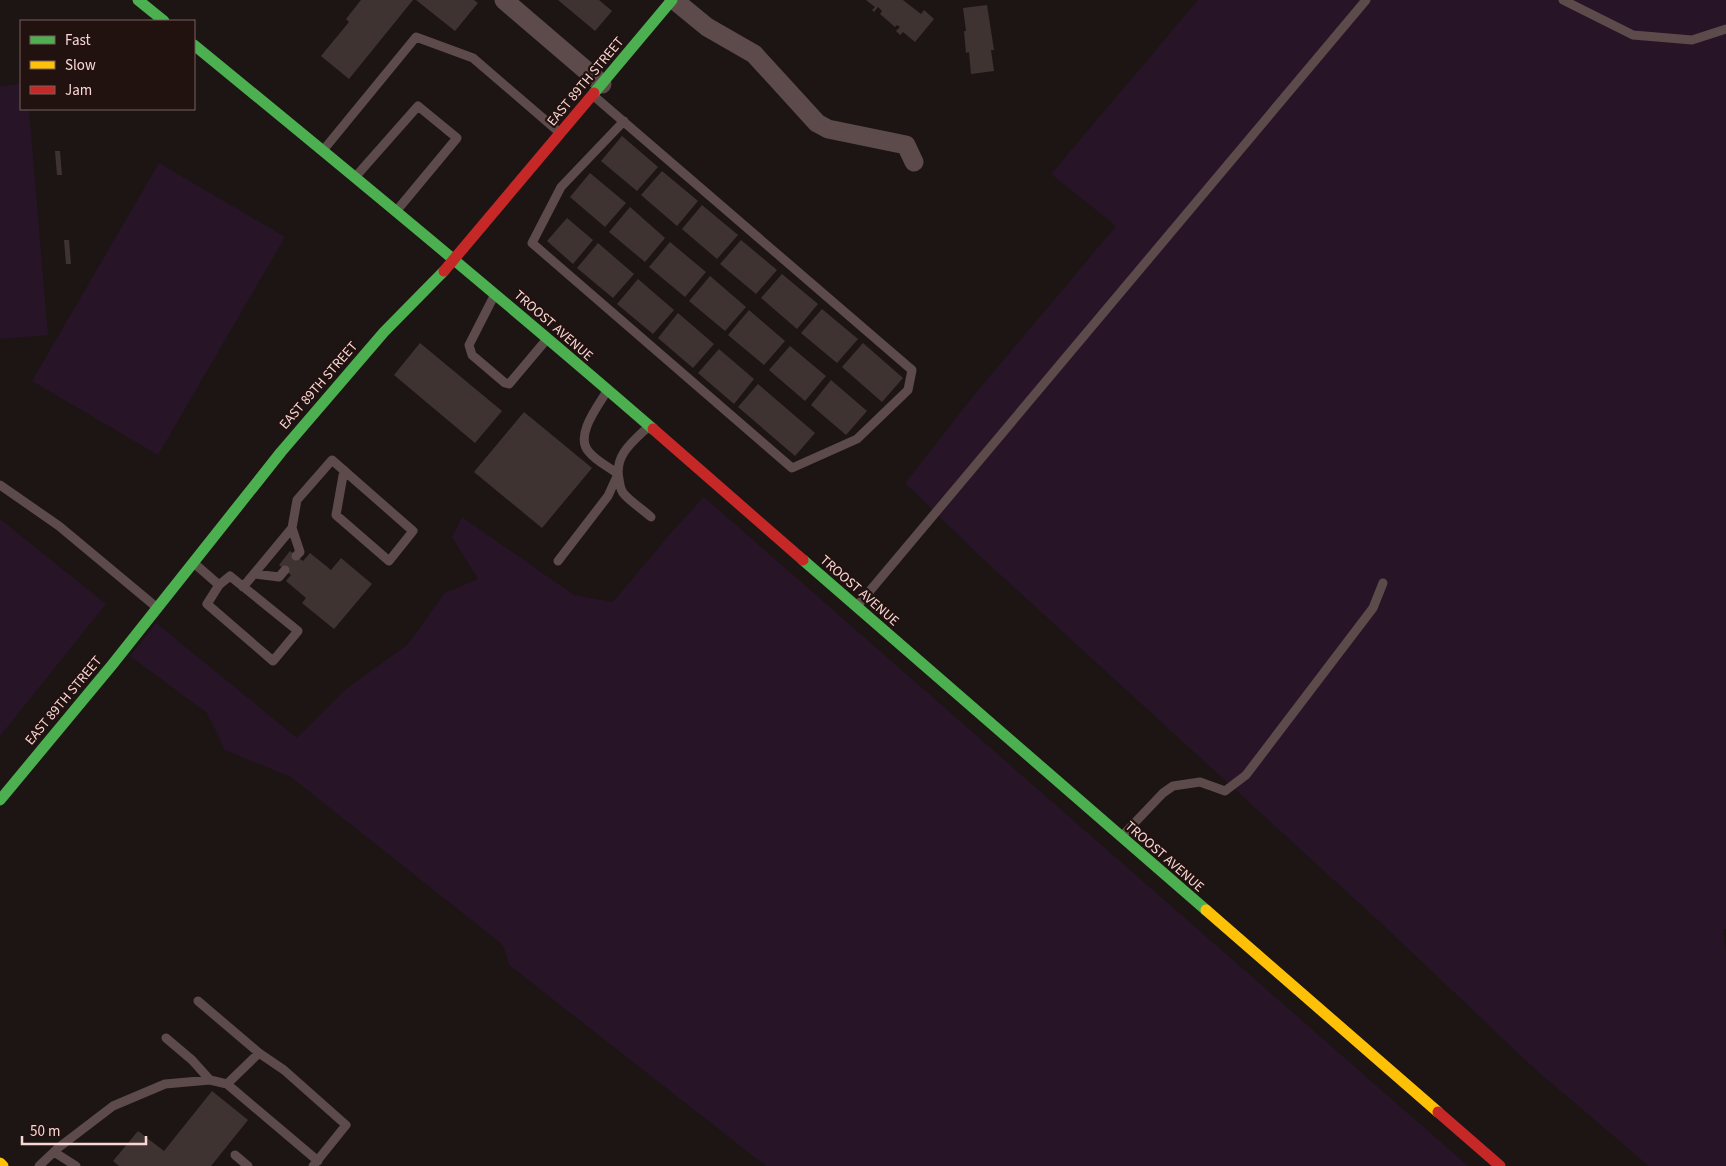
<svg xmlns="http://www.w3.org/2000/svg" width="1726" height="1166" font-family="'Source Sans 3',sans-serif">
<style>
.green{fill:#271427}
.building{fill:#3f3332}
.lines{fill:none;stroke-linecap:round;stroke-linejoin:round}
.lane{stroke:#5c4b4a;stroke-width:9}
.street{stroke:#5c4b4a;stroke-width:19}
.fast{stroke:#4caf50;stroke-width:11}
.slow{stroke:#ffc107;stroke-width:11}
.jam{stroke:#c62828;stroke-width:11}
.labels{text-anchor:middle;stroke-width:4.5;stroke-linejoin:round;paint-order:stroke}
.street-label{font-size:14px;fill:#fad7d5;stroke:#211210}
</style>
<rect width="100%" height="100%" fill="#1d1514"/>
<path class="green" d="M 1198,0 L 1726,0 L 1726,929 L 1723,929 L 1726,952 L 1726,1166 L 1649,1166 L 1537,1071 L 1382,924 L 982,558 L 905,483 L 975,394 L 1116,226 L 1051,174 Z
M 21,84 L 21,109 L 29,109 L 48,335 L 0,339 L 0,86 Z
M 159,163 L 285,237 L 158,455 L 32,381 Z
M 704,497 L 1468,1166 L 766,1166 L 509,965 L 503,945 L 291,777 L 225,750 L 207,713 L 130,656 L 156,623 L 297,738 L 345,690 L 407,645 L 445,593 L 478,579 L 452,537 L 462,517 L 574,595 L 613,602 L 669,535 Z
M 0,519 L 106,604 L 0,736 Z"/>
<path class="building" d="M 361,0 L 413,0 L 349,79 L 321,56 L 349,22 L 346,19 Z
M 416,0 L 474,0 L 478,3 L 455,31 Z
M 558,0 L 599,0 L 612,11 L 595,31 Z
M 866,0 L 903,0 L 921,14 L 924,10 L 934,19 L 915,42 L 903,32 L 900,35 L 896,31 L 900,27 L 897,25 L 895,27 L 880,14 L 882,11 L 878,7 L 874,12 L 872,10 L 875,7 Z
M 987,5 L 994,50 L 991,50 L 994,71 L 971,74 L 969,52 L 966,53 L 964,31 L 966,31 L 963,8 Z
M 622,136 L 658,167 L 637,191 L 601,161 Z
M 55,151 L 60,151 L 62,175 L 57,175 Z
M 662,171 L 698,201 L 677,226 L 641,195 Z
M 590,173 L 626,203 L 605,227 L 570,197 Z
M 702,205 L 738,235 L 717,259 L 682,229 Z
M 630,207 L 665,238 L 645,262 L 609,232 Z
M 567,218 L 593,240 L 573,264 L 547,241 Z
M 64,240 L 69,240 L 71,264 L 66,264 Z
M 741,240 L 777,270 L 756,294 L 720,264 Z
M 670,242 L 706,272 L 685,297 L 649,267 Z
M 598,243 L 634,274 L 613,298 L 577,268 Z
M 782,274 L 818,304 L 797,329 L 761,298 Z
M 710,276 L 746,307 L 725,331 L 689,301 Z
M 638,279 L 674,310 L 653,334 L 617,304 Z
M 822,309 L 858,339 L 837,363 L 801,333 Z
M 749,310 L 785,341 L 764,365 L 728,335 Z
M 678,313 L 714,344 L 693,368 L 658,338 Z
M 420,343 L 502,411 L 475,443 L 394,375 Z
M 863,343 L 903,378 L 882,402 L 842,367 Z
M 790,346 L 826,376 L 805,401 L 769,370 Z
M 719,349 L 754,379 L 734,404 L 698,373 Z
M 831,380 L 867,411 L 846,435 L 811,405 Z
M 758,384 L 815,433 L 795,456 L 738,407 Z
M 524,412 L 592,468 L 542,528 L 474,472 Z
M 290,551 L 303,561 L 310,553 L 331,570 L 341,558 L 372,584 L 334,629 L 302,603 L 306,598 L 286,581 L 291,575 L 279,565 Z
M 212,1091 L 248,1120 L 211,1166 L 119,1166 L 113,1161 L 138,1131 L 164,1151 Z"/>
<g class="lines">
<path class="lane" d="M 1563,0 L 1633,35 L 1692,40 L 1726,29
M 595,97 C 701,188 806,279 912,370 L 908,390 L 857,439 L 792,468 L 532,243 L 561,187 L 624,121
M 325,148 L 416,37 L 473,58 L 559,132
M 357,175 L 418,106 L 457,138 L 398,209
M 494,296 L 469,345 L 472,355 L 505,383 L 509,384 L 547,339
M 647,428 C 632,442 614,456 619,479 C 620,485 620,490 624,494 C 631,502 642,509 651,517
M 0,485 L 59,526 L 155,606
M 292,528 L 300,552 L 296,556
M 558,561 L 608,496 L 618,474 C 609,467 596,461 589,452 C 574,436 598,406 607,391
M 195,564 L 219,585 L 207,604 L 273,661 L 298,631 L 230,576 L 219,585
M 255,574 L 279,577 L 285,570
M 243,587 L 292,528 L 297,500 L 332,460 L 413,531 L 389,561 L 336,515 L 344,470
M 858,605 L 1366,0
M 1123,835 L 1163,793 L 1173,786 L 1200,782 L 1225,791 L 1246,775 L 1373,608 L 1383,583
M 198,1001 L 259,1053
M 166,1038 L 192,1060 L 210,1080
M 227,1084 L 318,1161
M 54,1152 L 76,1166
M 235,1155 L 248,1166
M 39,1166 L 58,1148 L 113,1106 L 165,1084 L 210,1080 L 227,1084 L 259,1053 L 284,1070 L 346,1125 L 313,1166"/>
<path class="street" d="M 504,0 L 602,84
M 674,0 L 707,27 L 754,54 L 817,123 L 828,129 L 906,145 L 914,162"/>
<path class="fast" d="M 138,0 L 164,21
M 194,45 C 348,171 502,298 653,429
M 594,93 L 672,0
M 803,560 L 1206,910
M 0,800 L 112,665 L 281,452 L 384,332 L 444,271"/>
<path class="slow" d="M 1206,910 L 1438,1112
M 0,1163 L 3,1166"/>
<path class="jam" d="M 444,271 L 594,93
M 653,429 L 803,560
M 1438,1112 L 1500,1166"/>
</g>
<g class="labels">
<g class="street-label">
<text transform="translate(585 81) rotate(-50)" y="5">EAST 89TH STREET</text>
<text transform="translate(554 325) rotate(41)" y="5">TROOST AVENUE</text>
<text transform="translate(318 385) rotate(-49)" y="5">EAST 89TH STREET</text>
<text transform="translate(860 590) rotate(41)" y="5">TROOST AVENUE</text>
<text transform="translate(63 700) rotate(-50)" y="5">EAST 89TH STREET</text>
<text transform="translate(1165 856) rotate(41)" y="5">TROOST AVENUE</text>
</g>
</g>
<rect x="20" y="20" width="175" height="90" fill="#211210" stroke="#78615f"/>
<rect x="30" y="36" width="25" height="8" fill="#4caf50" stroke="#78615f"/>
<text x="65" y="45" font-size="15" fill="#fad7d5">Fast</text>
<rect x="30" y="61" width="25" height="8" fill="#ffc107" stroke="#78615f"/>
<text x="65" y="70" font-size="15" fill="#fad7d5">Slow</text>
<rect x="30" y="86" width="25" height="8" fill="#c62828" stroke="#78615f"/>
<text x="65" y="95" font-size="15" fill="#fad7d5">Jam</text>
<path d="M22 1136v8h124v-8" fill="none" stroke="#fad7d5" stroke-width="2.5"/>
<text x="30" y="1136" font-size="15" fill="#fad7d5" stroke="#211210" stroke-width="4" paint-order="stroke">50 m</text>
</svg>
